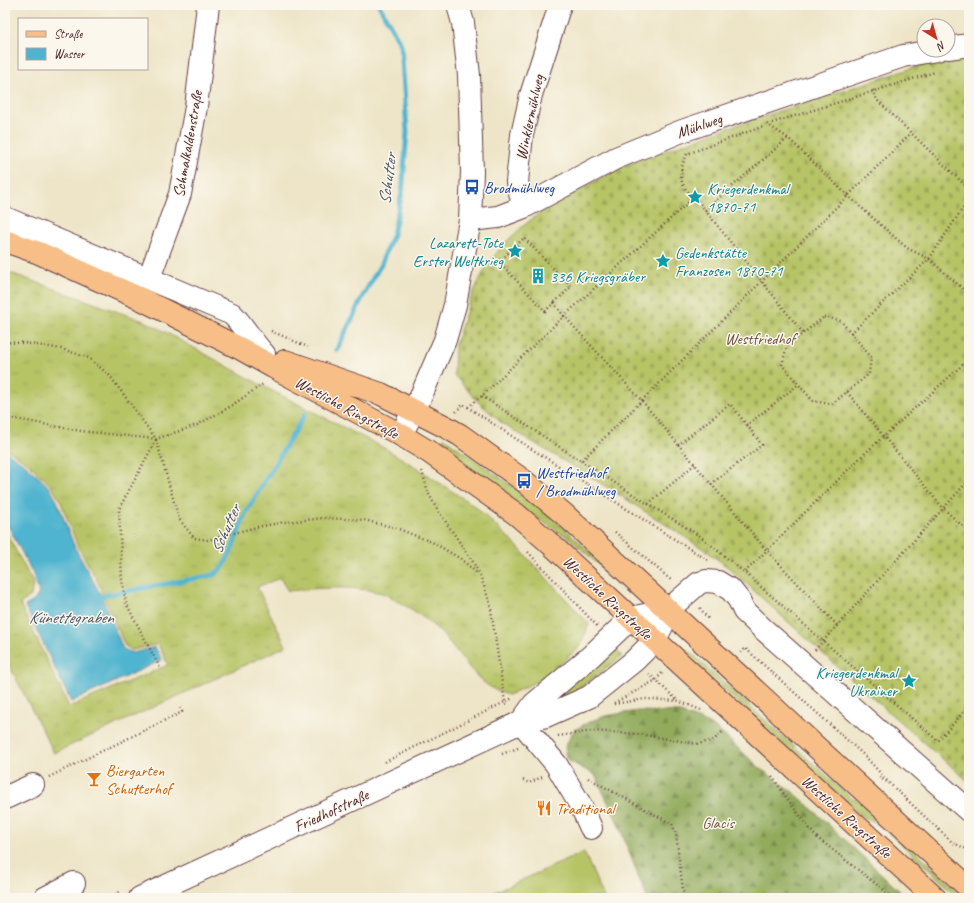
<svg xmlns="http://www.w3.org/2000/svg" width="974" height="903" font-family="Caveat,sans-serif">
<style>
.grass{fill:url(#grass-tufts);stroke:#807248}
.forest{fill:url(#forest-firs);stroke:#6e6443}
.cemetery{fill:url(#cemetery-stones);stroke:#807248}
.pitch{fill:#b7c466;stroke:#807248}
.water{fill:#50b4cf;stroke:#4d6a7d}
.lines{fill:none;stroke-linecap:round;stroke-linejoin:round}
.stream{stroke:#50b4cf;stroke-width:5}
.minor-casing{stroke:#633d43;stroke-width:24}
.major-casing{stroke:#633d43;stroke-width:24}
.path{stroke:#633d43;stroke-width:2.5;stroke-dasharray:1 3;stroke-linecap:butt}
.minor{stroke:#fff;stroke-width:22}
.major{stroke:#f7be88;stroke-width:22}
.labels{text-anchor:middle;stroke-width:3;stroke-linejoin:round;paint-order:stroke}
.street-label{font-size:16px;fill:#4a1f2b;stroke:#fbf7ec}
.transit-label{font-size:16px;fill:#164399;stroke:#fbf7ec;text-anchor:start}
.culture-label{font-size:16px;fill:#0d838f;stroke:#fbf7ec;text-anchor:start}
.park-label{font-size:16px;fill:#6b513d;stroke:#fbf7ec}
.food-label{font-size:16px;fill:#c56008;stroke:#fbf7ec;text-anchor:start}
.water-label{font-size:17px;font-style:italic;fill:#4c5364;stroke:#fbf7ec}
</style>
<defs>
<pattern id="grass-tufts" width="24" height="20" patternUnits="userSpaceOnUse"><rect width="24" height="20" fill="#b7c466"/><path d="M3 7l-1-3M5 7V3M7 7l1-3M15 17l-1-3M17 17v-4M19 17l1-3" fill="none" stroke="#9fa859"/></pattern>
<pattern id="forest-firs" width="22" height="20" patternUnits="userSpaceOnUse"><rect width="22" height="20" fill="#91aa5b"/><path d="M5 1l3.5 6h-7zM16 11l3.5 6h-7z" fill="#788a4b"/></pattern>
<pattern id="cemetery-stones" width="16" height="16" patternUnits="userSpaceOnUse"><rect width="16" height="16" fill="#b7c466"/><path d="M2 7V4a2 2 0 0 1 4 0v3zM10 15v-3a2 2 0 0 1 4 0v3z" fill="#9fa859"/></pattern>
</defs>
<rect width="100%" height="100%" fill="#fbf7ec"/>
<filter id="ink" filterUnits="userSpaceOnUse"><feTurbulence type="fractalNoise" baseFrequency=".025" numOctaves="2"/><feDisplacementMap in="SourceGraphic" scale="8" xChannelSelector="R" yChannelSelector="G"/><feConvolveMatrix kernelMatrix="1 2 1 2 8 2 1 2 1" color-interpolation-filters="sRGB"/></filter>
<filter id="wash" filterUnits="userSpaceOnUse"><feTurbulence type="fractalNoise" baseFrequency=".012" numOctaves="4" result="noise"/><feDisplacementMap in="SourceGraphic" scale="16" xChannelSelector="R" yChannelSelector="G"/><feGaussianBlur stdDeviation="0.9" result="paint"/><feColorMatrix in="noise" values="0 0 0 0 0 0 0 0 0 0 0 0 0 0 0 0 0 1.4 0 .05"/><feComposite in="paint" operator="in"/></filter>
<g filter="url(#wash)">
<rect width="100%" height="100%" fill="#eee5c8"/>
<path class="grass" d="M 5,271 L 149,323 L 263,386 L 384,448 L 416,467 L 477,508 L 514,543 L 589,624 L 580,647 L 546,677 L 508,695 C 473,684 465,657 442,634 C 429,620 412,609 395,600 C 391,598 387,594 382,593 C 352,585 319,588 288,591 L 280,578 L 257,587 L 286,646 L 54,753 L 5,657 L 5,530 L 33,583 L 31,596 L 20,604 L 69,707 L 168,665 L 158,644 L 132,650 L 125,646 L 96,578 L 78,547 L 60,500 L 51,486 L 28,463 L 5,448 Z
M 444,438 L 540,506 L 623,582 L 621,585 L 569,538 L 532,515 L 438,447 Z
M 611,645 L 622,656 L 572,694 L 545,710 Z
M 688,650 L 851,798 L 866,804 L 962,895 L 959,898 L 881,825 L 862,816 L 685,654 Z"/>
<path class="forest" d="M 638,711 L 677,712 L 703,721 L 717,729 L 761,769 L 797,795 L 907,898 L 647,898 L 617,821 L 595,775 L 569,761 L 565,753 L 567,743 L 574,730 L 591,721 L 605,716 Z"/>
<path class="cemetery" d="M 969,55 L 969,782 L 852,680 L 729,568 L 708,552 L 615,492 L 503,424 L 477,401 L 454,375 L 455,345 L 472,295 L 487,265 L 504,244 L 522,227 L 537,215 L 618,168 L 721,130 L 950,56 Z"/>
<path class="pitch" d="M 584,852 L 604,898 L 482,898 Z"/>
<path class="water" d="M 5,451 L 26,465 L 49,487 L 57,501 L 75,548 L 102,597 L 123,649 L 133,653 L 155,647 L 162,660 L 71,702 L 25,606 L 34,601 L 39,593 L 33,574 L 5,520 Z"/>
<g class="lines">
<path class="stream" d="M 337,350 L 362,298 L 381,264 L 393,234 L 402,193 L 407,132 L 401,45 L 379,5
M 96,597 L 214,575 L 223,567 L 231,552 L 245,514 L 305,414"/>
</g>
</g>
<g filter="url(#ink)">
<g class="lines">
<g class="minor-casing">
<path id="minor" d="M 948,48 L 969,45
M 524,207 L 517,182 L 522,135 L 531,95 L 560,5
M 5,218 L 232,314 C 244,326 252,342 264,354
M 470,220 L 498,217 L 524,207 L 616,158 L 682,131 L 903,56 L 937,50
M 149,278 L 180,194 L 196,107 L 208,5
M 401,435 L 421,396 L 445,340 L 455,305 L 470,220 L 472,172 L 469,75 L 463,23 L 458,5
M 521,722 L 534,704 L 591,656 L 631,618 L 668,610 L 699,583 L 706,581 L 718,582 L 731,590 L 739,600 L 744,611 L 762,628 L 969,811
M 521,722 L 556,764 L 581,806 L 591,828
M 5,798 L 33,785
M 45,898 L 74,883
M 140,898 L 521,722 L 546,716 L 589,697 L 634,661 L 655,640 L 663,624 L 668,610"/>
</g>
<g class="major-casing">
<path id="major" d="M 5,241 L 39,253 L 143,300 L 241,349 L 273,367 L 401,435 L 429,452 L 516,514 L 544,538 L 935,898
M 285,361 L 381,394 L 446,427 L 460,435 L 524,481 L 565,515 L 969,888"/>
</g>
<path class="path" d="M 873,90 L 877,100 L 969,189
M 772,123 L 935,72
M 767,124 L 788,138 L 848,196 L 907,248 L 929,259 L 969,294
M 692,199 C 691,194 688,192 685,188 C 677,175 682,166 687,154 L 764,126
M 705,210 L 788,138
M 824,317 L 841,321 L 871,357 L 869,374 L 832,404 L 813,401 L 782,365 L 787,346 Z
M 271,331 L 308,347
M 803,333 L 705,210 L 698,201 L 692,199 L 564,316 L 642,401 L 767,551 L 837,625
M 851,333 L 929,259 L 969,199
M 5,342 L 24,343 L 62,349 L 89,358 L 110,376 L 156,439 L 179,519 L 194,538 L 208,540 L 257,527 L 285,522 L 325,518 L 364,520 L 396,528 L 434,543 L 461,559 L 478,574
M 847,392 L 943,508 L 969,532
M 482,396 L 581,461 L 911,133
M 468,407 L 482,396 L 564,316 L 554,303 L 545,311 L 499,262 L 524,238 L 571,287 L 554,303
M 456,412 L 463,404 L 527,446 L 709,561
M 5,417 L 81,431 L 156,439 L 197,425 L 228,408 L 263,384
M 156,440 L 119,509 L 122,580 L 126,603 L 160,668
M 678,445 L 730,404 L 747,425 L 799,384
M 581,461 L 648,504 L 695,464
M 422,471 L 428,492 L 435,506 L 473,562 L 480,575 L 490,603 L 505,703 L 508,706
M 711,484 L 762,445 L 747,425
M 648,504 L 700,536 L 745,573 L 938,741 L 969,706
M 615,532 L 672,581
M 528,552 L 597,626
M 745,572 L 862,456 L 969,359
M 700,608 L 709,620
M 815,650 L 969,480
M 741,653 L 745,648 L 866,757 L 889,783 L 953,843 L 969,850
M 649,674 L 678,701
M 614,703 L 656,680 L 662,673
M 614,704 L 645,699 L 678,701 L 701,710
M 558,736 L 592,731 L 639,734 L 698,744 L 714,740 L 723,731
M 502,754 L 518,748
M 385,762 L 513,698
M 772,776 L 788,800 L 815,836 L 894,898
M 49,777 L 182,712 L 180,708
M 879,777 L 889,783
M 588,778 L 672,824 L 676,834 L 684,898
M 523,780 L 529,783 L 542,777
M 108,898 L 122,891"/>
<use href="#minor" class="minor"/>
<use href="#major" class="major"/>
</g>
</g>
<defs>
<g id="bus-bare" transform="scale(1.2)"><path d="M-5-6H5V4H4V6H2V4H-2V6H-4V4H-5ZM-3.5-4V0h7V-4ZM-3.5 1.2v1.5H-2V1.2ZM2 1.2v1.5H3.5V1.2Z" fill="#1a4fb4" stroke="#fbf7ec" stroke-width="2.5" paint-order="stroke"/></g>
<g id="sight-bare" transform="scale(1.2)"><path d="M0-6L1.8-2.2L6-1.7L2.9 1.2L3.7 5.4L0 3.3L-3.7 5.4L-2.9 1.2L-6-1.7L-1.8-2.2Z" fill="#0f9aa8" stroke="#fbf7ec" stroke-width="2.5" paint-order="stroke"/></g>
<g id="building-bare" transform="scale(1.2)"><path d="M-4-6H4V6H1V3H-1V6H-4ZM-2.5-4.3h1.7v1.8h-1.7ZM.8-4.3h1.7v1.8H.8ZM-2.5-1h1.7V.8h-1.7ZM.8-1h1.7V.8H.8Z" fill="#0f9aa8" stroke="#fbf7ec" stroke-width="2.5" paint-order="stroke"/></g>
<g id="bar-bare" transform="scale(1.2)"><path d="M-6-5H6L.8 .8V4.5H3.5V6h-7V4.5H-.8V.8Z" fill="#e8710a" stroke="#fbf7ec" stroke-width="2.5" paint-order="stroke"/></g>
<g id="restaurant-bare" transform="scale(1.2)"><path d="M-5-6h1v4h1v-4h1v4h1v-4h1v5L-1.5 .5V6h-2V.5L-5-1ZM5-6V6H3V1.5H1.5Q1.5-4 5-6Z" fill="#e8710a" stroke="#fbf7ec" stroke-width="2.5" paint-order="stroke"/></g>
</defs>
<g fill-rule="evenodd">
<use href="#bus-bare" x="472" y="187"/>
<use href="#sight-bare" x="695" y="197"/>
<use href="#sight-bare" x="515" y="251"/>
<use href="#sight-bare" x="663" y="261"/>
<use href="#building-bare" x="538" y="276"/>
<use href="#bus-bare" x="524" y="481"/>
<use href="#sight-bare" x="909" y="681"/>
<use href="#bar-bare" x="94" y="779"/>
<use href="#restaurant-bare" x="544" y="808"/>
</g>
<g class="labels">
<g class="street-label">
<text transform="translate(529 117) rotate(-78)" y="6">Winklermühlweg</text>
<text transform="translate(699 125) rotate(-19)" y="6">Mühlweg</text>
<text transform="translate(187 144) rotate(-80)" y="6">Schmalkaldenstraße</text>
<text transform="translate(347 407) rotate(28)" y="6">Westliche Ringstraße</text>
<text transform="translate(608 597) rotate(43)" y="6">Westliche Ringstraße</text>
<text transform="translate(331 810) rotate(-25)" y="6">Friedhofstraße</text>
<text transform="translate(847 816) rotate(42)" y="6">Westliche Ringstraße</text>
</g>
<g class="transit-label">
<text x="484" y="193">Brodmühlweg</text>
<text x="536" y="478">Westfriedhof<tspan x="536" dy="18">/ Brodmühlweg</tspan></text>
</g>
<g class="culture-label">
<text x="707" y="194">Kriegerdenkmal<tspan x="707" dy="18">1870-71</tspan></text>
<text x="503" y="248" text-anchor="end">Lazarett-Tote<tspan x="503" dy="18">Erster Weltkrieg</tspan></text>
<text x="675" y="258">Gedenkstätte<tspan x="675" dy="18">Franzosen 1870-71</tspan></text>
<text x="550" y="282">336 Kriegsgräber</text>
<text x="897" y="678" text-anchor="end">Kriegerdenkmal<tspan x="897" dy="18">Ukrainer</tspan></text>
</g>
<g class="park-label">
<text x="760" y="344">Westfriedhof</text>
<text x="718" y="828">Glacis</text>
</g>
<g class="food-label">
<text x="106" y="776">Biergarten<tspan x="106" dy="18">Schutterhof</tspan></text>
<text x="556" y="814">Traditional</text>
</g>
<g class="water-label">
<text transform="translate(387 179) rotate(-83)" y="6">Schutter</text>
<text transform="translate(225 529) rotate(-66)" y="6">Schutter</text>
<text x="71" y="623">Künettegraben</text>
</g>
</g>
<rect width="974" height="903" fill="none" stroke="#fbf7ec" stroke-width="20"/>
<rect x="18" y="18" width="130" height="52" fill="#fbf7ec" stroke="#b4a19f"/>
<rect x="26" y="31" width="20" height="6" fill="#f7be88" stroke="#b4a19f"/>
<text x="54" y="38" font-size="12" fill="#4a1f2b">Straße</text>
<rect x="26" y="48" width="20" height="12" fill="#50b4cf" stroke="#b4a19f"/>
<text x="54" y="58" font-size="12" fill="#4a1f2b">Wasser</text>
<g transform="translate(936 38) rotate(143)"><circle r="19" fill="#fbf7ec" stroke="#b4a19f"/>
<path d="M0-3L7 15L0 10L-7 15Z" fill="#c8321e"/>
<text y="-6" font-size="11" font-weight="bold" text-anchor="middle" fill="#4a1f2b">N</text>
</g>
</svg>
